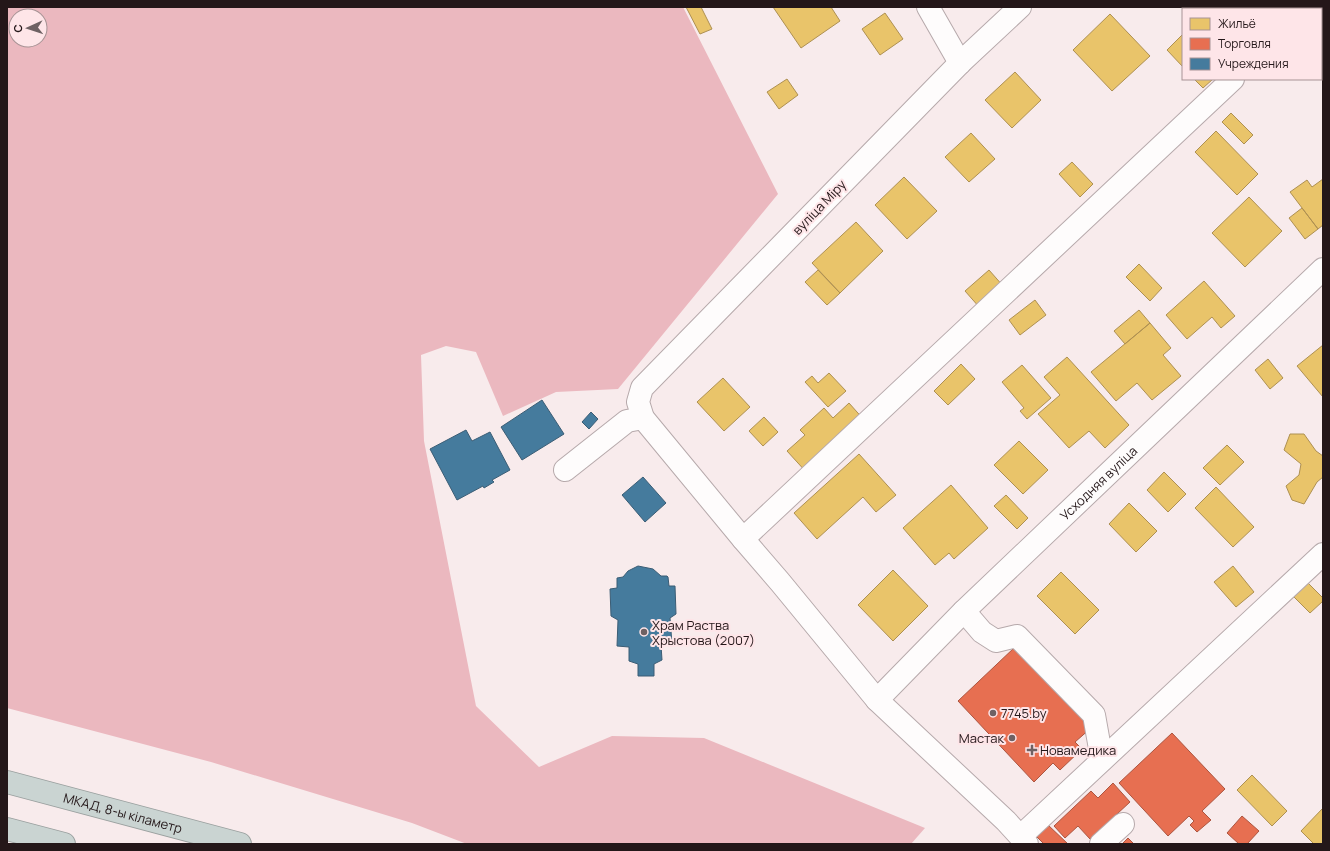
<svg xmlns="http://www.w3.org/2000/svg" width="1330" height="851" font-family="Manrope,sans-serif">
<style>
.forest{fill:#ebb8bf;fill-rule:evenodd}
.homes{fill:#e9c46a;stroke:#ae9052}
.shops{fill:#e76f51;stroke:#ac5540}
.public{fill:#457b9d;stroke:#3b5d75}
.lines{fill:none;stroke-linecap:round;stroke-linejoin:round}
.minor-casing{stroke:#b6a9ab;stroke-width:24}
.highway-casing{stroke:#9aa09f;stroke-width:24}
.minor{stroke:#fefcfc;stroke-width:22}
.highway{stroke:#cad4d2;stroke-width:22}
.poi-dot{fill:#6e6163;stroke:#fee5e8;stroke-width:1.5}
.labels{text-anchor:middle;stroke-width:4;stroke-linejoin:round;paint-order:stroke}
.street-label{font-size:13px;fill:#241719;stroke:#fee5e8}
.poi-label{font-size:13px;fill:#241719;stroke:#fee5e8;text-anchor:start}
</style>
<rect width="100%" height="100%" fill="#f8ebec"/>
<path class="forest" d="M 7,7 L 683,7 L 778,194 L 618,389 L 556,392 L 503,416 L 476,352 L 446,346 L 421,355 L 424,441 L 476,706 L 539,767 L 612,736 L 704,738 L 925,828 L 911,844 L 467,844 L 412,823 L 211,762 L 7,708 ZM 16,16 L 40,16 L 40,40 L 16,40 Z"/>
<path class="homes" d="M 686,7 L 701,7 L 712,29 L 700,34 Z
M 773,7 L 831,7 L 840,21 L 801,48 Z
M 1256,7 L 1294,7 L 1292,9 L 1254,9 Z
M 885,13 L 903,39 L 880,55 L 862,29 Z
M 1110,14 L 1150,56 L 1112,91 L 1073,50 Z
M 1321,20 L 1323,23 L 1323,51 L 1321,53 Z
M 1183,34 L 1183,67 L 1167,50 Z
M 1015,72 L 1041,100 L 1012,128 L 985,100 Z
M 787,79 L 798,95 L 779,109 L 767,92 Z
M 1194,79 L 1213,79 L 1203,88 Z
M 1231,113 L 1253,135 L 1244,144 L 1222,122 Z
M 1216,131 L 1258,174 L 1237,195 L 1195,152 Z
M 971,133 L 995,159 L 969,182 L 945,157 Z
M 1072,162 L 1093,184 L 1080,197 L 1059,174 Z
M 904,177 L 937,211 L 907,239 L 875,205 Z
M 1323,179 L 1323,225 L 1318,229 L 1290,192 L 1307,180 L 1312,187 Z
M 1249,197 L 1282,231 L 1245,267 L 1212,233 Z
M 1302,208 L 1318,229 L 1305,239 L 1289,218 Z
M 856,222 L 883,251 L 840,293 L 812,263 Z
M 1139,264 L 1162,288 L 1150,301 L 1126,277 Z
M 818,270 L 840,293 L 827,305 L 805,282 Z
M 989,270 L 1004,287 L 980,308 L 965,291 Z
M 1204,281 L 1235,316 L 1221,328 L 1212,317 L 1187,339 L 1166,315 Z
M 1035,300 L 1046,315 L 1020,335 L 1009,320 Z
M 1139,310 L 1150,323 L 1125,344 L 1114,331 Z
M 1150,323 L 1171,348 L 1163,355 L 1181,376 L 1152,400 L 1137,383 L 1116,401 L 1091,372 Z
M 1323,345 L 1323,397 L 1297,366 Z
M 1067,357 L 1129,425 L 1105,448 L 1089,431 L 1069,448 L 1038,414 L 1060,395 L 1044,377 Z
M 1268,359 L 1283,378 L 1270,389 L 1255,370 Z
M 961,364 L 975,379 L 948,405 L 934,391 Z
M 1022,365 L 1051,398 L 1027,419 L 1020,411 L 1024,408 L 1002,382 Z
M 829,373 L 846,391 L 828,407 L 805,382 L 812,376 L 818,383 Z
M 723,378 L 750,407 L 724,431 L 697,402 Z
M 849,403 L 865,421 L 808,474 L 787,451 L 805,435 L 800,430 L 824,408 L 833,418 Z
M 764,417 L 778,432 L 763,446 L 749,431 Z
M 1290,434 L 1304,434 L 1316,451 L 1323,456 L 1323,477 L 1317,482 L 1304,504 L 1292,500 L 1286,486 L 1299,475 L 1301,464 L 1284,450 Z
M 1019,441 L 1048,470 L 1023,494 L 994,465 Z
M 1227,445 L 1244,462 L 1220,485 L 1203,468 Z
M 859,454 L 896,495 L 876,512 L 863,497 L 817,539 L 794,513 Z
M 1164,472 L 1186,494 L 1168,512 L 1147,490 Z
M 951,485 L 988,528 L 954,559 L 949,553 L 935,565 L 903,528 Z
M 1216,487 L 1254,527 L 1233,547 L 1195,508 Z
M 1006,495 L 1028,518 L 1017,529 L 994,506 Z
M 1129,503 L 1157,531 L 1136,552 L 1109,524 Z
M 1233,566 L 1254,592 L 1236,607 L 1214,582 Z
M 893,570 L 928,606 L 893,641 L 858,605 Z
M 1061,572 L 1099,610 L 1075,634 L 1037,596 Z
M 1305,580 L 1323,598 L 1323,601 L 1310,613 L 1291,594 Z
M 1252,775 L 1287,811 L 1272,826 L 1237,790 Z
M 1323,808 L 1323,844 L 1314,844 L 1301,831 Z"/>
<path class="shops" d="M 1015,647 L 1091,728 L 1075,742 L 1082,749 L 1060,770 L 1053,763 L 1034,782 L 958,701 Z
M 1172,733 L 1225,789 L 1202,811 L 1211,820 L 1197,832 L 1190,825 L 1194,821 L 1189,816 L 1168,836 L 1119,783 Z
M 1113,783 L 1130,802 L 1090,839 L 1078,826 L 1065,838 L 1054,826 L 1091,791 L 1098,798 Z
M 1242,816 L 1259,831 L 1247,844 L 1239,844 L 1227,833 Z
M 1047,824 L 1068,844 L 1044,844 L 1036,836 Z
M 1128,838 L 1134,844 L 1122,844 Z"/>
<path class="public" d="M 542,400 L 564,434 L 522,460 L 501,427 Z
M 591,412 L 598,419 L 589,429 L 582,422 Z
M 466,430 L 472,441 L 490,432 L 510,470 L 492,480 L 494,482 L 484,488 L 483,486 L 457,500 L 430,449 Z
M 643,477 L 666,503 L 645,522 L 622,495 Z
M 638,566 L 653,569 L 661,576 L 667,576 L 668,577 L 669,586 L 675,586 L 676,614 L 670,618 L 672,644 L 661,645 L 662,660 L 654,664 L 654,676 L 638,676 L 638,664 L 629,661 L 629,647 L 617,646 L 618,620 L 611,616 L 610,589 L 617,588 L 617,578 L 623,577 L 628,571 Z"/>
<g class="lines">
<g class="minor-casing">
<g id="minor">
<path d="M 928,7 L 960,63"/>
<path d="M 1020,7 L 960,63 L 642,388 L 638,402 L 643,418 L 743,539 L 780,582 L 877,700 L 1006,821 L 1027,844"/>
<path d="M 1308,9 L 1310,7"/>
<path d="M 565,470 L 627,421 L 643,418"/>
<path d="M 743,539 L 1233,79"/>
<path d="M 964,611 L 982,632 L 996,641 L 1017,636 L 1094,715 L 1102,760"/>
<path id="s1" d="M 877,700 L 964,611 L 1323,269"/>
<path d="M 1021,836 L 1323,554"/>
<path d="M 1101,844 L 1123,824"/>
</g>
</g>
<g class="highway-casing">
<g id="highway">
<path id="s2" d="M 7,782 L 240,844"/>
<path d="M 7,829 L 64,844"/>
</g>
</g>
<use href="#minor" class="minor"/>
<use href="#highway" class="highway"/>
</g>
<g class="poi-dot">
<circle cx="644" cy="632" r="4"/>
<circle cx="993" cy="713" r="4"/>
<circle cx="1012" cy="738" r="4"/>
<path d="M1030 744h4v4h4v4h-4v4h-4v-4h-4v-4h4z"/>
</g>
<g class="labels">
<g class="street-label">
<text transform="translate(819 207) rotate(-46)" y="5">вуліца Міру</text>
<text dy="5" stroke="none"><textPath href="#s1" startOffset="310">Усходняя вуліца</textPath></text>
<text dy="5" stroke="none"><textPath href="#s2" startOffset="120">МКАД, 8-ы кіламетр</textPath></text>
</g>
<g class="poi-label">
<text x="652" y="630">Храм Раства<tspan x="652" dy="15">Хрыстова (2007)</tspan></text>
<text x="1001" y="718">7745.by</text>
<text x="1004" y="743" text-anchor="end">Мастак</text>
<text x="1040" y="755">Новамедика</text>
</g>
</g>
<rect width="1330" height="851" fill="none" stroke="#241719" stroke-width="16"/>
<rect x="1182" y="8" width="140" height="72" fill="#fee5e8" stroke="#a79395"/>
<rect x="1190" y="18" width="20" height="12" fill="#e9c46a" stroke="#a79395"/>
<text x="1218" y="28" font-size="12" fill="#241719">Жильё</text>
<rect x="1190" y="38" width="20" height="12" fill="#e76f51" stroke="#a79395"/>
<text x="1218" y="48" font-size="12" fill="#241719">Торговля</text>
<rect x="1190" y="58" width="20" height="12" fill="#457b9d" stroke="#a79395"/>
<text x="1218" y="68" font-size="12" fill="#241719">Учреждения</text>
<g transform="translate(28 28) rotate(267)"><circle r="19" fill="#fee5e8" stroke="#a79395"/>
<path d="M0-3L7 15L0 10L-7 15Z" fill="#6e6163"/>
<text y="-6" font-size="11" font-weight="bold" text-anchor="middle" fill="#241719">С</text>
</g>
</svg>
